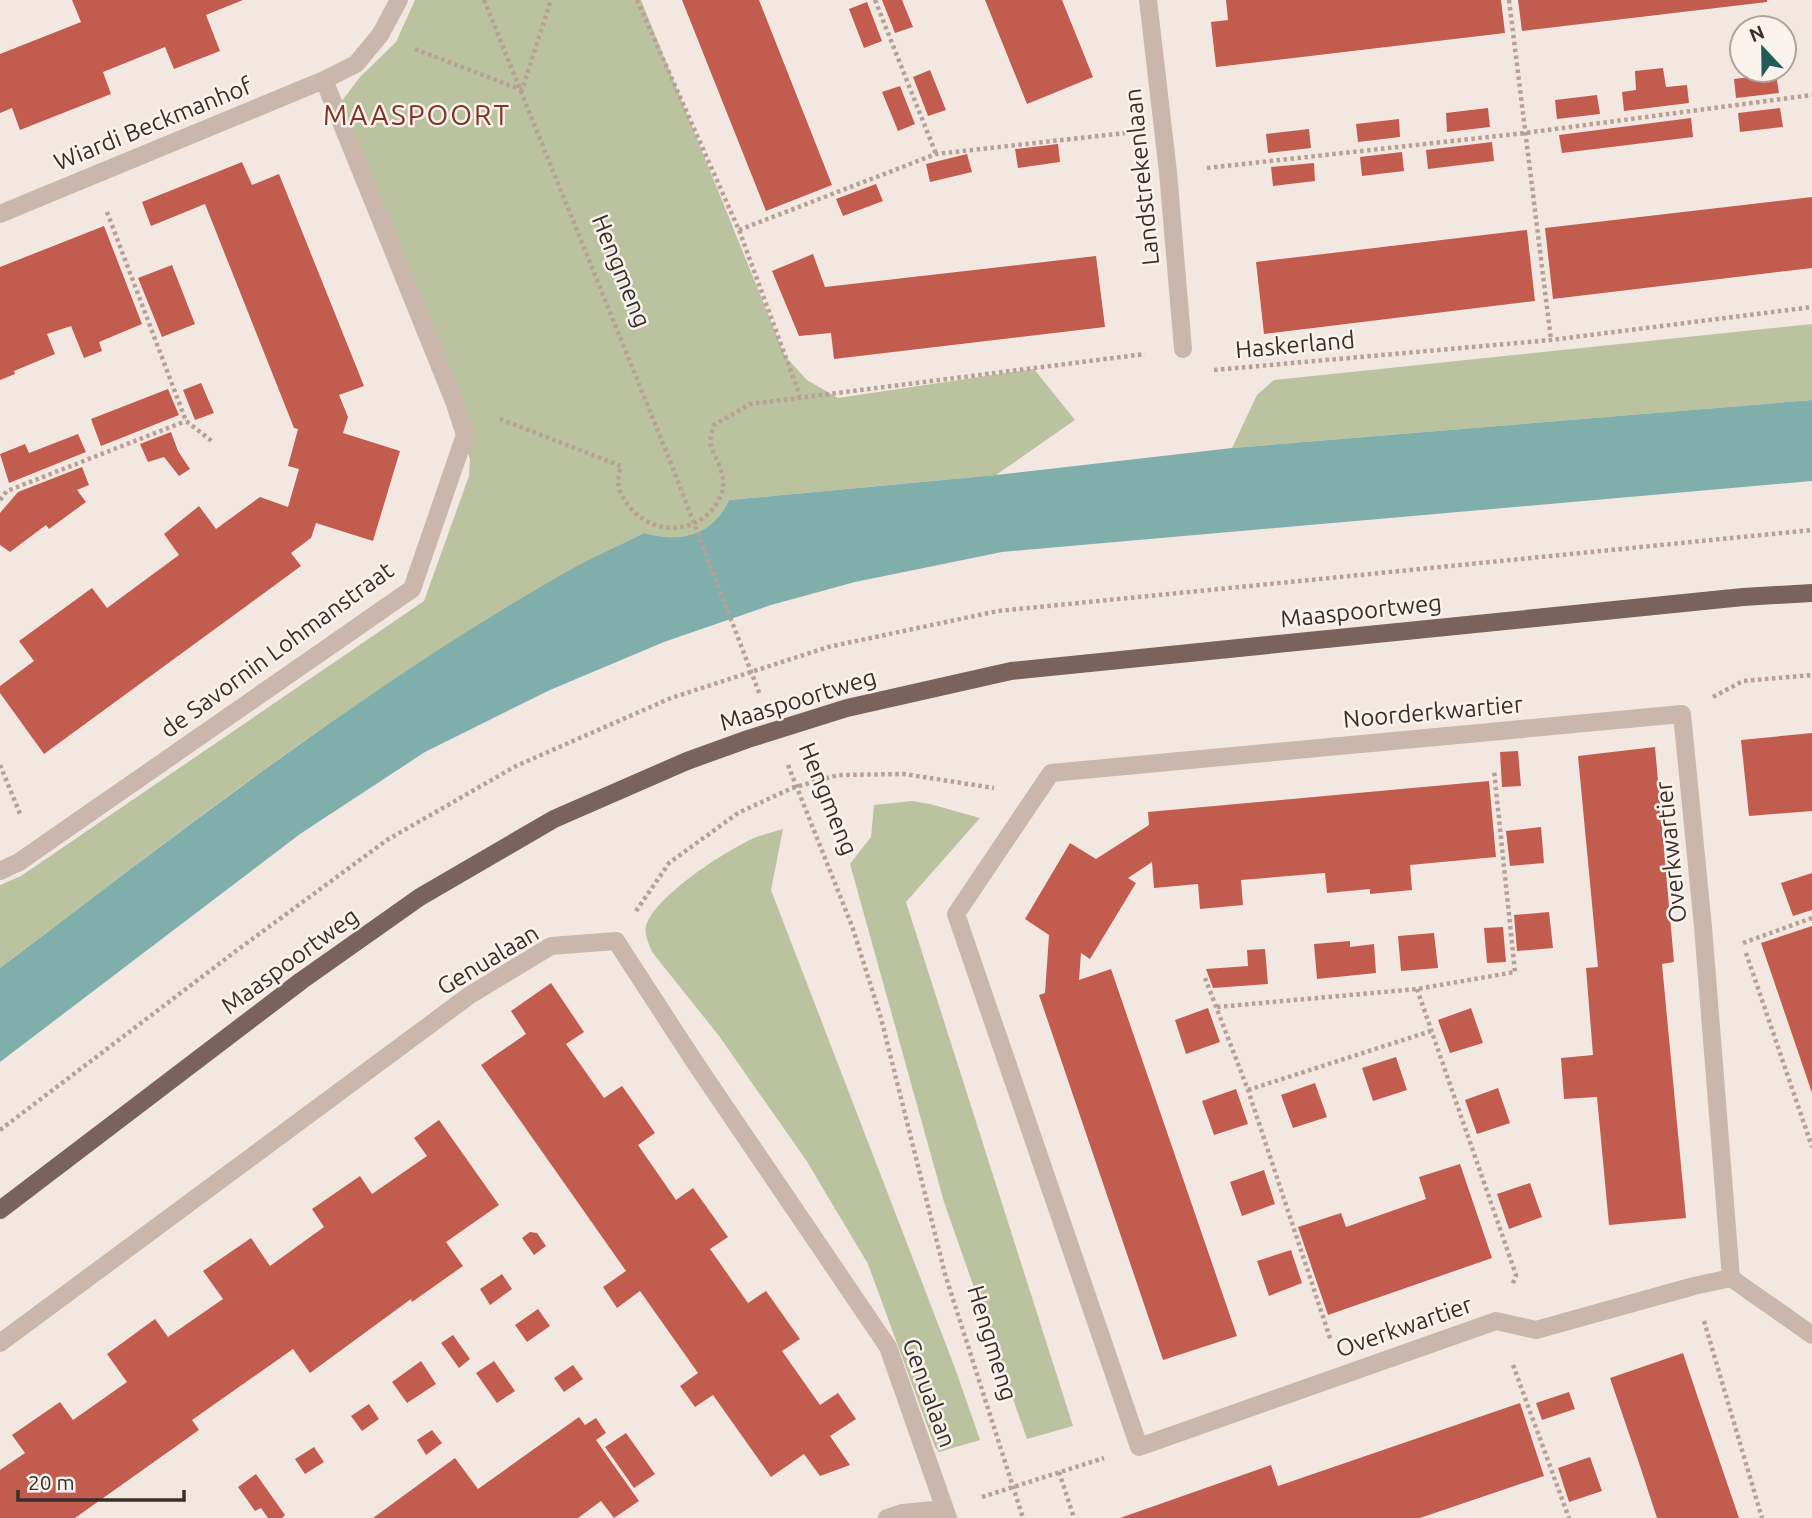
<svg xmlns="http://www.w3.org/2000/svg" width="1812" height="1518" font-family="Ubuntu,sans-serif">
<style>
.green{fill:#bbc2a0}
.water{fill:#80afab}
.building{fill:#c25c4f}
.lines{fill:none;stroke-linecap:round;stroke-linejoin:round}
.path{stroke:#b7a096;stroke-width:4.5;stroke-dasharray:3.5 3.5;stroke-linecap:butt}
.minor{stroke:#cbb6ac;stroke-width:18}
.major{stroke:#7b635d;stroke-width:18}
.labels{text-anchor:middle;stroke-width:5;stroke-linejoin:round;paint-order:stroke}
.street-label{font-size:24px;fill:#392e2b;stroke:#faf3ed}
.quarter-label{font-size:28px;letter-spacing:2px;fill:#863126;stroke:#faf3ed}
</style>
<rect width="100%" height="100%" fill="#f3e8e1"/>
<path class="green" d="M 415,0 L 641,0 L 785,356 L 807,380 L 838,398 L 1034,369 L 1075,420 L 996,475 L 729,500 C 712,536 680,543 644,533 C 411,649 206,812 0,968 L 0,885 L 21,876 L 424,601 L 469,476 L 470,459 L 338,106 L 360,77 L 396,42 Z
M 1812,324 L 1812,400 L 1232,448 L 1257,395 L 1274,380 Z
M 912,801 L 930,804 L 980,818 L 906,902 L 1073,1426 L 1027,1439 L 944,1202 L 850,864 L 871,837 L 874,805 Z
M 783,829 L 771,890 L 955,1368 L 980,1440 L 939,1452 L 935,1447 L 868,1264 L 806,1160 L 719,1036 L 652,952 C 649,944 644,934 646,926 C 655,896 724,852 752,839 C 761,835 773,832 783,829 Z"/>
<path class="water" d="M 1812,400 L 1812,481 L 1002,552 L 855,582 L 771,605 L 664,642 L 550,690 L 425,752 L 300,834 L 0,1062 L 0,968 C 184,829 367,685 568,571 C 593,557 619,546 644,533 C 680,543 712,536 729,500 L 996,475 L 1232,448 Z"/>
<path class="building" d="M 72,0 L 243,0 L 206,15 L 220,51 L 174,69 L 165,47 L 103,72 L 111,94 L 20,130 L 12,108 L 0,113 L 0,54 L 81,22 Z
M 682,0 L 759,0 L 832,185 L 766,211 Z
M 882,0 L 902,0 L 913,27 L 895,33 Z
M 985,0 L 1062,0 L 1093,77 L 1027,104 Z
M 1226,0 L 1501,0 L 1505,33 L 1216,67 L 1211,22 L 1228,20 Z
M 1518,0 L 1767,0 L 1767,2 L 1522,31 Z
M 867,2 L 882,41 L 864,48 L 849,9 Z
M 1663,68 L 1666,87 L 1687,85 L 1689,103 L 1624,111 L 1622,92 L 1636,90 L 1635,71 Z
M 930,70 L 946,110 L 928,116 L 913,77 Z
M 1776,74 L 1779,93 L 1736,98 L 1734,79 Z
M 900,86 L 915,124 L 898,131 L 882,92 Z
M 1597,95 L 1600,114 L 1557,119 L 1555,100 Z
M 1488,108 L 1490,127 L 1447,132 L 1446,113 Z
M 1780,108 L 1783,127 L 1740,132 L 1738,113 Z
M 1691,118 L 1693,137 L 1562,153 L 1559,135 Z
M 1399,119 L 1400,137 L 1358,142 L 1356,124 Z
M 1309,129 L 1311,148 L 1268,153 L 1266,134 Z
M 1492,142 L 1494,161 L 1428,169 L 1426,150 Z
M 1058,144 L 1060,162 L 1018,168 L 1015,149 Z
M 1402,152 L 1404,171 L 1362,176 L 1360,157 Z
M 967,154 L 972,172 L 930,182 L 926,164 Z
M 242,162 L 252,185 L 279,174 L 364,386 L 339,395 L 348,417 L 343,433 L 400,451 L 373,541 L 316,523 L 311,538 L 291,553 L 301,566 L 44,754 L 0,693 L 0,686 L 34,661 L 19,641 L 92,588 L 107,608 L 179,555 L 164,534 L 199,506 L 216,529 L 260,497 L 288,507 L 299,469 L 288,466 L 298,429 L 294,428 L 205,204 L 151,226 L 142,202 Z
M 1314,163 L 1315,181 L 1273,186 L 1271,167 Z
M 876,184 L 883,201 L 843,216 L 836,199 Z
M 1812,197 L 1812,268 L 1553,299 L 1545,228 Z
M 104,226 L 142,324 L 99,342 L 102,351 L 84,358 L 71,326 L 47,334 L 55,354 L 14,371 L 15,374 L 0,380 L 0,267 Z
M 1527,230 L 1535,301 L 1264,334 L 1256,262 Z
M 813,254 L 825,287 L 1096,256 L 1105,327 L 834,359 L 831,333 L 799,336 L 772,271 Z
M 172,265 L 195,324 L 162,337 L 138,278 Z
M 201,383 L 214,413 L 195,420 L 183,390 Z
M 168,389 L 179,415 L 101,446 L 91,419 Z
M 171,432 L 178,451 L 190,469 L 179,476 L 164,457 L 148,462 L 140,444 Z
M 78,434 L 86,452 L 9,483 L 0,454 L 25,444 L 29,453 Z
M 82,467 L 89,485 L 77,490 L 86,502 L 49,529 L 46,525 L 10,552 L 0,545 L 0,513 L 18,492 Z
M 1812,733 L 1812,811 L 1749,816 L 1741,740 Z
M 1655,747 L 1674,962 L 1662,964 L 1686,1218 L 1609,1225 L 1597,1097 L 1564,1099 L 1561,1058 L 1593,1055 L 1586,968 L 1598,967 L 1578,756 Z
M 1518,751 L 1521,786 L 1502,787 L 1500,752 Z
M 1489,781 L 1496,857 L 1410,865 L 1412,890 L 1370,894 L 1370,889 L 1327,893 L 1325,873 L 1241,880 L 1243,905 L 1200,909 L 1198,884 L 1154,888 L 1152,862 L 1128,878 L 1136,883 L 1090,959 L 1081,953 L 1079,980 L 1111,969 L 1237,1336 L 1163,1360 L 1039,995 L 1045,993 L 1049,935 L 1025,919 L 1070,843 L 1096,859 L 1149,825 L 1148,812 Z
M 1541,827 L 1544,863 L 1510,866 L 1506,831 Z
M 1812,873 L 1812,910 L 1793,916 L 1781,883 Z
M 1549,912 L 1553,948 L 1517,951 L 1514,915 Z
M 1812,926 L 1812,1093 L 1761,943 Z
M 1503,927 L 1506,962 L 1487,963 L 1484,928 Z
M 1434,933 L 1438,968 L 1401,971 L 1398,936 Z
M 1350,941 L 1350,947 L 1374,944 L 1376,973 L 1317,979 L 1314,944 Z
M 1265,949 L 1268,984 L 1213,988 L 1206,969 L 1248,966 L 1247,950 Z
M 551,983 L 584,1032 L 566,1044 L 604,1098 L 622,1086 L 639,1110 L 655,1133 L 638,1145 L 676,1200 L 693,1188 L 728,1237 L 710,1249 L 748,1303 L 766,1291 L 800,1339 L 782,1351 L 820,1405 L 838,1393 L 856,1419 L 830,1436 L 850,1465 L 820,1476 L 804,1454 L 771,1477 L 713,1395 L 695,1407 L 680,1386 L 698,1373 L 640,1291 L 617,1308 L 603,1287 L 626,1271 L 481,1065 L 526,1034 L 511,1011 Z
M 1208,1008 L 1220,1042 L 1186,1054 L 1175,1020 Z
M 1471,1008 L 1483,1043 L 1450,1053 L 1438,1020 Z
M 1396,1057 L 1407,1090 L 1373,1101 L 1362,1068 Z
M 1315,1083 L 1327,1117 L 1293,1128 L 1281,1095 Z
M 1498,1088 L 1510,1123 L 1477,1134 L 1465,1100 Z
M 1236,1089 L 1248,1124 L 1214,1135 L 1202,1101 Z
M 439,1120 L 499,1205 L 446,1242 L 463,1266 L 412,1302 L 411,1299 L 310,1373 L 293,1349 L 192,1420 L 199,1430 L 75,1518 L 0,1518 L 0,1470 L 25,1453 L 12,1435 L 60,1402 L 73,1420 L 127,1382 L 107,1354 L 155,1319 L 168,1337 L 223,1299 L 203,1271 L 251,1238 L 270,1266 L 324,1227 L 312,1209 L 360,1176 L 372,1194 L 427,1156 L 414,1138 Z
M 1460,1164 L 1492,1258 L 1328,1315 L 1298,1227 L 1341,1213 L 1346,1227 L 1426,1199 L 1419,1177 Z
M 1264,1170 L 1275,1204 L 1242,1216 L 1230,1182 Z
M 1530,1183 L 1542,1217 L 1509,1229 L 1497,1194 Z
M 530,1232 L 537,1233 L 546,1246 L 534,1255 L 522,1238 Z
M 1291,1250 L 1302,1283 L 1269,1296 L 1257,1261 Z
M 502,1274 L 512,1289 L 490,1305 L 480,1289 Z
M 538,1309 L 550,1326 L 527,1342 L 515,1325 Z
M 453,1335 L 470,1359 L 459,1368 L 441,1343 Z
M 1683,1353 L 1697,1395 L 1739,1518 L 1657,1518 L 1638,1460 L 1610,1378 Z
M 421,1361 L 436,1384 L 407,1403 L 392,1382 Z
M 494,1361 L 515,1391 L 497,1403 L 476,1373 Z
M 573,1365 L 583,1379 L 564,1392 L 554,1378 Z
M 1569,1392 L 1575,1409 L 1542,1420 L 1536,1403 Z
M 1520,1403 L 1544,1476 L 1420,1518 L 1120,1518 L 1271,1465 L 1278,1486 Z
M 369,1404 L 379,1419 L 362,1431 L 351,1416 Z
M 579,1417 L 585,1425 L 596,1418 L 606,1433 L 596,1440 L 639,1501 L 614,1518 L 601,1501 L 578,1518 L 373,1518 L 455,1458 L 478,1489 Z
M 432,1430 L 442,1443 L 426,1455 L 417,1440 Z
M 626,1433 L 655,1474 L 634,1488 L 605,1447 Z
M 314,1447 L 324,1462 L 305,1474 L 295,1459 Z
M 1590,1457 L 1602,1491 L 1569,1502 L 1558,1468 Z
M 256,1474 L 285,1515 L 282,1518 L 268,1518 L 261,1508 L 255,1511 L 238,1487 Z"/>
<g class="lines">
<path class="path" d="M 484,0 L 672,466 L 760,695
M 637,0 L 739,230 L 800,396
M 875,0 L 936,154
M 1509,0 L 1551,340
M 415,49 L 522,90 L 551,0
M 1207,168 L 1525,133 L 1812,95
M 107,212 L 186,421 L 213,442
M 739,230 L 936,154 L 1125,133
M 1214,370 L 1551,340 L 1812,307
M 500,419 L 621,466 C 620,471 618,477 618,482 C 618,490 624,500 629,506 C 651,535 697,536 717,503 C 731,480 718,466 711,446 C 709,440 712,432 714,425 L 750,404 L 1145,354
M 0,500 L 7,491 L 186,421
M 1713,697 L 1743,681 L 1812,675
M 0,765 L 21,816
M 788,765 L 852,926 L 881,1018 L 945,1274 L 1023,1518
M 636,911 L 669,863 L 738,813 L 792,788 L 838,775 L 904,774 L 994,788
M 1743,943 L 1812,918
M 1746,953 L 1812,1147
M 1205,978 L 1248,1090 L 1331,1341
M 1417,989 L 1516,1275 L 1512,1286
M 1217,1007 L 1417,989 L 1515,972 L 1494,771
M 1248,1090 L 1431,1031
M 0,1130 L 236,951 L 387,840 L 516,766 L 671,698 L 828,647 L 998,611 L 1812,530
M 1704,1321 L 1762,1518
M 1513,1365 L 1569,1518
M 1059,1472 L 1074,1518
M 982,1497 L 1104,1458"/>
<path class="minor" d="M 1148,0 L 1168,172 L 1183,349
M 0,214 L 324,80 L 356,64 L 380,35 L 399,0
M 0,871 L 19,862 L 412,589 L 465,435 L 454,401 L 324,80
M 1731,1278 L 1703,927 L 1682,714 L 1051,773 L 956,914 L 1139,1447 L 1496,1321 L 1536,1330 L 1694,1286 L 1731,1278 L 1812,1335
M 0,1343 L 470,995 L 551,946 L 616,941 L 696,1064 L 888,1347 L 948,1518
M 887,1518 L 902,1513 L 945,1509"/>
<path class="major" d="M 0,1210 L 301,981 L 420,897 L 554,819 L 687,761 L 748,739 L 847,708 L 1011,671 L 1743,597 L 1812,593"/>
</g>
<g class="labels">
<g class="street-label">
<text transform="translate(153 124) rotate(-22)" y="8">Wiardi Beckmanhof</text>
<text transform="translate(1142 177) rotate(-96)" y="8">Landstrekenlaan</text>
<text transform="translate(621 271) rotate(68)" y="8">Hengmeng</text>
<text transform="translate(1295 345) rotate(-5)" y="8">Haskerland</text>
<text transform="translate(1361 611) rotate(-6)" y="8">Maaspoortweg</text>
<text transform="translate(277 650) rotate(-36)" y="8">de Savornin Lohmanstraat</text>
<text transform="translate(798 700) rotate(-17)" y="8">Maaspoortweg</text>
<text transform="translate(1433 712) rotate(-5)" y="8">Noorderkwartier</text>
<text transform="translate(828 799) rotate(68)" y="8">Hengmeng</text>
<text transform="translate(1671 852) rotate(-96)" y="8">Overkwartier</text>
<text transform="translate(488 960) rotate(-31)" y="8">Genualaan</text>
<text transform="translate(290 961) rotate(-36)" y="8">Maaspoortweg</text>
<text transform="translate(1404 1327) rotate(-19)" y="8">Overkwartier</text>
<text transform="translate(992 1343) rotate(73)" y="8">Hengmeng</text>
<text transform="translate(929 1393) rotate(70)" y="8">Genualaan</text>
</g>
<g class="quarter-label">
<text x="417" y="125">MAASPOORT</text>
</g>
</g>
<g transform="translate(1763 49) rotate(338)"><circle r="33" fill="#faf3ed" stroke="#ada49f" stroke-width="2"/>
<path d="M0-5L12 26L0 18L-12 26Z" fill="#215a57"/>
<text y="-10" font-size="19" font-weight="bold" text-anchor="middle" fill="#392e2b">N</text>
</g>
<path d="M18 1490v10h166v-10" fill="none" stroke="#392e2b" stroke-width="3.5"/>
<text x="28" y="1490" font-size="21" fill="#392e2b" stroke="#faf3ed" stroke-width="5" paint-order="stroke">20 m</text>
</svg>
